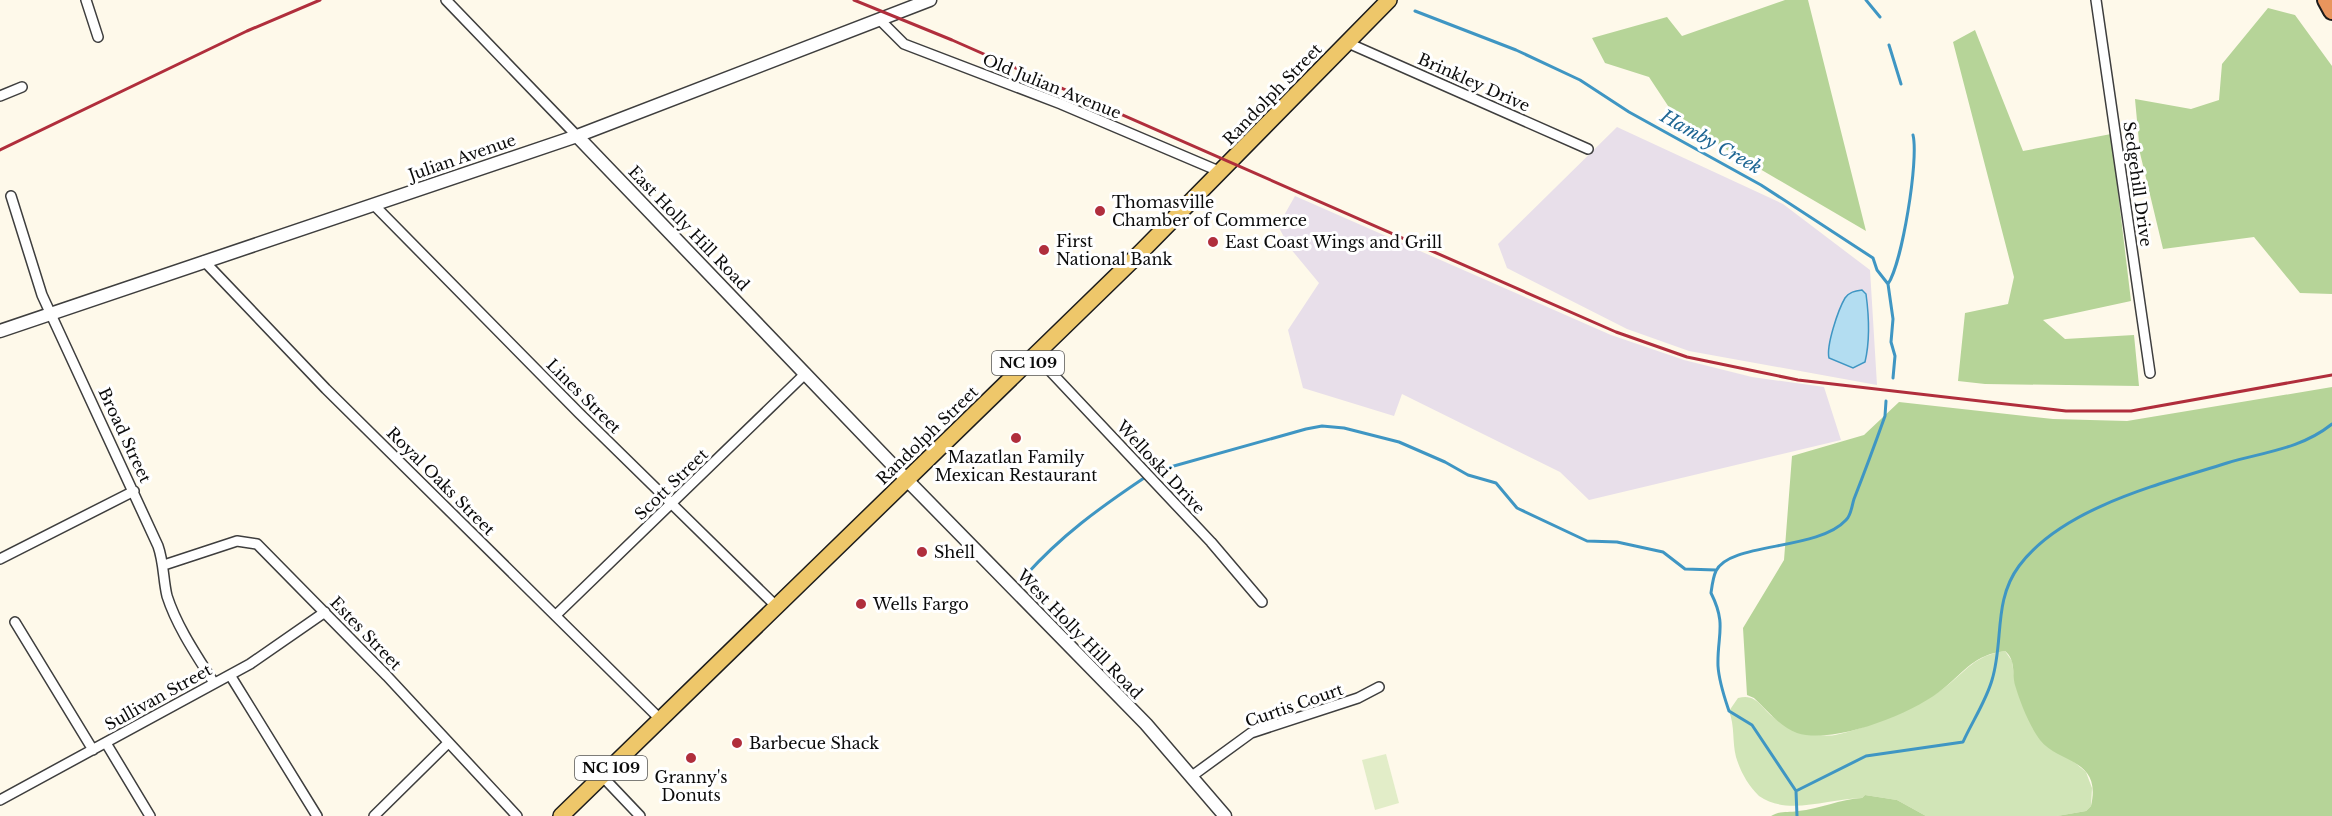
<svg xmlns="http://www.w3.org/2000/svg" width="2332" height="816" font-family="'Libre Baskerville',serif">
<style>
.industrial{fill:#e8dfea}
.green{fill:#d1e5b7}
.forest{fill:#b6d498}
.pitch{fill:#e2edc8}
.water{fill:#b3ddf1;stroke:#3f96c3;stroke-width:1.5}
.lines{fill:none;stroke-linecap:round;stroke-linejoin:round}
.stream{stroke:#3f96c3;stroke-width:3}
.minor-casing{stroke:#3e3e3e;stroke-width:12}
.tertiary-casing{stroke:#3e3e3e;stroke-width:15}
.primary-casing{stroke:#1c1c1c;stroke-width:18}
.motorway-casing{stroke:#1c1c1c;stroke-width:20}
.minor{stroke:#fff;stroke-width:9}
.tertiary{stroke:#fff;stroke-width:12}
.primary{stroke:#eec76a;stroke-width:15}
.motorway{stroke:#e9955d;stroke-width:16}
.rail{stroke:#b02e3c;stroke-width:3}
.poi-dot{fill:#b02e3c;stroke:#fff;stroke-width:2}
.labels{text-anchor:middle;stroke-width:6;stroke-linejoin:round;paint-order:stroke}
.shield{fill:#fff;stroke:#545454;stroke-width:1.5}
.shield-label{font-size:15px;font-weight:bold;fill:#0b0b0b}
.street-label{font-size:16px;fill:#0b0b0b;stroke:#fff}
.poi-label{font-size:16px;fill:#0b0b0b;stroke:#fff;text-anchor:start}
.water-label{font-size:18px;font-style:italic;fill:#1e6693;stroke:#fff}
</style>
<rect width="100%" height="100%" fill="#fef9ea"/>
<path class="industrial" d="M 1617,127 L 1783,204 L 1870,270 L 1877,385 L 1689,351 L 1627,329 L 1507,268 L 1498,244 Z
M 1295,196 L 1611,335 L 1684,360 L 1752,377 L 1824,387 L 1841,440 L 1589,500 L 1560,472 L 1402,394 L 1394,416 L 1303,388 L 1288,330 L 1319,283 L 1290,248 L 1278,226 Z"/>
<path class="green" d="M 2005,651 L 2012,661 L 2015,683 L 2052,750 L 2068,757 L 2086,772 L 2092,788 L 2091,806 L 2086,811 L 2057,816 L 1926,816 L 1897,800 L 1865,795 L 1862,798 C 1827,799 1787,816 1759,796 C 1748,785 1741,773 1736,757 C 1732,742 1735,726 1729,711 L 1738,698 C 1759,692 1762,712 1778,720 C 1792,728 1820,738 1835,735 C 1863,730 1922,705 1944,688 C 1968,670 1973,656 2005,651 Z"/>
<path class="forest" d="M 1785,0 L 1808,0 L 1866,231 L 1678,121 L 1649,77 L 1605,63 L 1592,38 L 1667,17 L 1682,36 Z
M 2268,8 L 2295,15 L 2332,66 L 2332,294 L 2300,293 L 2254,237 L 2163,249 L 2140,153 L 2135,99 L 2191,109 L 2219,100 L 2222,64 Z
M 1975,30 L 2023,151 L 2111,134 L 2131,301 L 2043,320 L 2065,339 L 2134,335 L 2139,386 L 1985,384 L 1958,381 L 1965,313 L 2008,304 L 2014,277 L 1953,42 Z
M 2332,387 L 2332,816 L 2057,816 L 2086,811 L 2091,806 C 2102,758 2059,764 2040,740 C 2029,725 2020,702 2015,685 C 2012,673 2016,660 2005,651 C 1974,655 1966,670 1944,688 C 1915,713 1834,745 1797,733 C 1780,727 1767,710 1754,698 L 1747,695 L 1743,628 L 1784,560 L 1792,456 L 1864,435 L 1899,402 L 2053,419 L 2127,421 Z
M 1865,795 L 1897,800 L 1926,816 L 1771,816 C 1782,810 1787,813 1798,811 C 1820,809 1840,799 1862,798 Z"/>
<path class="pitch" d="M 1386,754 L 1399,803 L 1375,810 L 1362,760 Z"/>
<path class="water" d="M 1862,290 L 1866,294 C 1869,316 1870,341 1865,362 L 1853,368 L 1829,358 C 1826,346 1838,310 1845,298 C 1849,292 1855,291 1862,290 Z"/>
<g class="lines">
<path class="stream" d="M 1866,0 L 1880,17
M 1415,11 L 1516,50 L 1580,80 L 1629,112 L 1761,185 L 1873,258 L 1877,270 L 1888,284 L 1893,319 L 1891,342 L 1895,356 L 1893,378
M 1889,45 L 1901,84
M 1888,284 C 1902,263 1919,160 1913,135
M 1156,471 L 1306,429 L 1322,426 L 1344,428 L 1399,442 L 1445,462 L 1468,475 L 1496,483 L 1517,508 L 1587,541 L 1617,542 L 1663,552 L 1685,569 L 1716,570
M 1025,576 C 1062,535 1098,509 1144,478
M 1796,791 L 1866,756 L 1963,742 C 1972,722 1986,701 1992,680 C 2004,641 1993,601 2019,566 C 2063,507 2161,484 2227,463 C 2264,452 2301,449 2332,424
M 1797,816 L 1796,791 L 1752,725 L 1729,711 C 1724,696 1719,682 1718,666 C 1717,635 1727,625 1711,593 C 1712,586 1713,577 1716,571 C 1729,542 1818,551 1846,520 C 1851,516 1852,505 1854,499 C 1865,471 1875,444 1885,416 L 1886,401"/>
<g class="minor-casing">
<path id="minor" d="M 86,0 L 98,37
M 446,0 L 577,136
M 2096,0 L 2150,373
M 879,19 L 904,44 L 1061,104 L 1221,172
M 1348,43 L 1588,149
M 0,96 L 22,87
M 11,196 L 42,295 L 158,546 C 164,563 163,579 167,596 C 177,627 197,656 214,683
M 373,204 L 579,413 L 776,606
M 204,261 L 326,389 L 660,719
M 1035,355 L 1211,542 L 1262,602
M 0,559 L 134,491
M 164,565 L 237,541 L 257,544 L 387,676 L 517,816
M 556,615 L 806,373
M 15,622 L 93,750
M 230,675 L 317,816
M 106,743 L 150,816
M 602,776 L 640,816
M 1192,776 L 1251,733 L 1358,698 L 1379,687
M 0,800 L 250,664 L 325,612
M 374,816 L 448,743"/>
</g>
<g class="tertiary-casing">
<path id="tertiary" d="M 577,136 L 907,480 L 1146,724 L 1225,816
M 0,331 L 577,136 L 930,0"/>
</g>
<g class="primary-casing">
<path id="primary" d="M 561,816 L 1141,252 L 1389,0"/>
</g>
<g class="motorway-casing">
<path id="motorway" d="M 2326,0 L 2332,11"/>
</g>
<use href="#minor" class="minor"/>
<use href="#tertiary" class="tertiary"/>
<use href="#primary" class="primary"/>
<use href="#motorway" class="motorway"/>
<path class="rail" d="M 854,0 L 952,40 L 1616,332 L 1687,357 L 1798,380 L 2066,411 L 2131,411 L 2332,375
M 0,150 L 247,31 L 320,0"/>
</g>
<g class="poi-dot">
<circle cx="1100" cy="211" r="6"/>
<circle cx="1213" cy="242" r="6"/>
<circle cx="1044" cy="250" r="6"/>
<circle cx="1016" cy="438" r="6"/>
<circle cx="922" cy="552" r="6"/>
<circle cx="861" cy="604" r="6"/>
<circle cx="737" cy="743" r="6"/>
<circle cx="691" cy="758" r="6"/>
</g>
<g class="labels">
<g class="shield">
<rect x="992" y="351" width="72" height="24" rx="4.5"/>
<rect x="575" y="756" width="72" height="24" rx="4.5"/>
</g>
<g class="shield-label">
<text x="1028" y="368">NC 109</text>
<text x="611" y="773">NC 109</text>
</g>
<g class="street-label">
<text transform="translate(1474 82) rotate(24)" y="6">Brinkley Drive</text>
<text transform="translate(1052 86) rotate(22)" y="6">Old Julian Avenue</text>
<text transform="translate(1272 94) rotate(-46)" y="6">Randolph Street</text>
<text transform="translate(462 157) rotate(-19)" y="6">Julian Avenue</text>
<text transform="translate(2138 184) rotate(82)" y="6">Sedgehill Drive</text>
<text transform="translate(689 228) rotate(46)" y="6">East Holly Hill Road</text>
<text transform="translate(584 396) rotate(45)" y="6">Lines Street</text>
<text transform="translate(125 435) rotate(65)" y="6">Broad Street</text>
<text transform="translate(927 435) rotate(-44)" y="6">Randolph Street</text>
<text transform="translate(1161 467) rotate(47)" y="6">Welloski Drive</text>
<text transform="translate(441 481) rotate(45)" y="6">Royal Oaks Street</text>
<text transform="translate(671 484) rotate(-44)" y="6">Scott Street</text>
<text transform="translate(366 633) rotate(46)" y="6">Estes Street</text>
<text transform="translate(1080 634) rotate(46)" y="6">West Holly Hill Road</text>
<text transform="translate(158 697) rotate(-29)" y="6">Sullivan Street</text>
<text transform="translate(1294 705) rotate(-19)" y="6">Curtis Court</text>
</g>
<g class="poi-label">
<text x="1112" y="208">Thomasville<tspan x="1112" dy="18">Chamber of Commerce</tspan></text>
<text x="1056" y="247">First<tspan x="1056" dy="18">National Bank</tspan></text>
<text x="1225" y="248">East Coast Wings and Grill</text>
<text x="1016" y="463" text-anchor="middle">Mazatlan Family<tspan x="1016" dy="18">Mexican Restaurant</tspan></text>
<text x="934" y="558">Shell</text>
<text x="873" y="610">Wells Fargo</text>
<text x="749" y="749">Barbecue Shack</text>
<text x="691" y="783" text-anchor="middle">Granny's<tspan x="691" dy="18">Donuts</tspan></text>
</g>
<g class="water-label">
<text transform="translate(1711 142) rotate(29)" y="6">Hamby Creek</text>
</g>
</g>
</svg>
